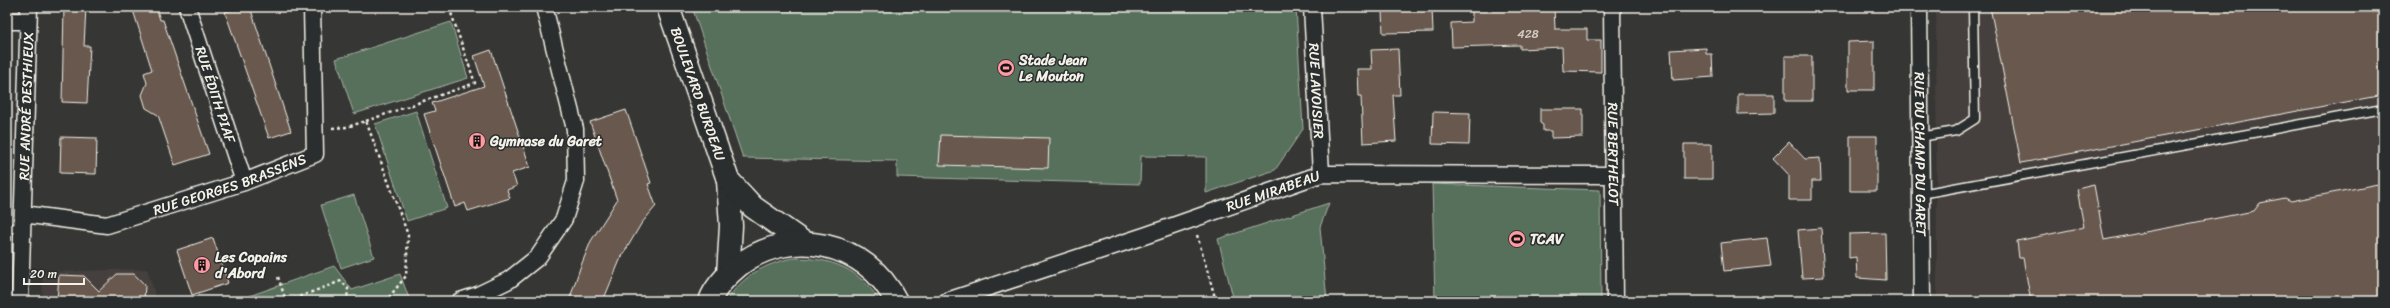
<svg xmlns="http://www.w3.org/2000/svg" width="2390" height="308" font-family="Sriracha,sans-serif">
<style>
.built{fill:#45403c}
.green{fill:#576f5c;stroke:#a6b0a2}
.building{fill:#67584e;stroke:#f4f1e8}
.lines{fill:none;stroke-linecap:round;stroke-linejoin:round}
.lane-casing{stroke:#f4f1e8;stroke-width:11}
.street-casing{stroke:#f4f1e8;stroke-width:19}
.secondary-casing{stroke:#f4f1e8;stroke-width:25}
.path{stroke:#f4f1e8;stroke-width:2.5;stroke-dasharray:3 3;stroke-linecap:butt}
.lane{stroke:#2a2d2e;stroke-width:8}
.street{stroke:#2a2d2e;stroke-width:16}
.secondary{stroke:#2a2d2e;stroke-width:22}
.labels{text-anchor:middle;stroke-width:3;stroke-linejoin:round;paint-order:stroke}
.number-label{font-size:12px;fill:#d1cbc2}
.poi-label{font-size:14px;font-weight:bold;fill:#f4f1e8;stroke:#2a2d2e;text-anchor:start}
.street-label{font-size:14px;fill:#f4f1e8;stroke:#2a2d2e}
</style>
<rect width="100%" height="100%" fill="#363634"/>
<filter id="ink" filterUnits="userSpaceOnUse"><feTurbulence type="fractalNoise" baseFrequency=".025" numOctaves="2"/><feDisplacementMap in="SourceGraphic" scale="8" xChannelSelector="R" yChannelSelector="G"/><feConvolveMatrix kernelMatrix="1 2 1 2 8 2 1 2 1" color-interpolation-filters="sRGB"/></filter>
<g filter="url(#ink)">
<path class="built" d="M 1936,7 L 2383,7 L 2383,301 L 1937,301 Z
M 147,269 L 157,301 L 42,301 L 43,272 Z"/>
<path class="green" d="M 692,7 L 1296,7 L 1303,129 L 1275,170 L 1206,193 L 1206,157 L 1141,156 L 1140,184 L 897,177 L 897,161 L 743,158 Z
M 451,22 L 468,78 L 354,114 L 336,59 Z
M 416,111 L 447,208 L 407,221 L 375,124 Z
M 1432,184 L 1600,190 L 1601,301 L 1435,301 Z
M 354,195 L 374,257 L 341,268 L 321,205 Z
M 1329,203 L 1320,227 L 1327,301 L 1234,301 L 1218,239 Z
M 793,258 C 832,258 858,268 880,301 L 726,301 C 743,276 764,264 793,258 Z
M 334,266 L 352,290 L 400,274 L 410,301 L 235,301 Z"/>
<path class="building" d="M 64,7 L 86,7 L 84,46 L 90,46 L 87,103 L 62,102 Z
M 132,7 L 156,7 L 160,20 L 163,20 L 209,154 L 175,165 L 158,115 L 146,108 L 142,95 L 147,83 L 144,73 L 152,70 Z
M 242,7 L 250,7 L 291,131 L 269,138 L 225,12 Z
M 1432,7 L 1433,32 L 1383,33 L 1382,11 L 1401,10 L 1401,8 Z
M 1472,7 L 1554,7 L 1555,29 L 1587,29 L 1587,40 L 1601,40 L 1601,72 L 1563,71 L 1562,47 L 1520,49 L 1520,45 L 1452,47 L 1451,23 L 1472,22 Z
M 1990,7 L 2383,7 L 2383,95 L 2021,163 Z
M 1874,41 L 1874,90 L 1848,90 L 1848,42 Z
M 1706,48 L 1706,54 L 1712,54 L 1713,77 L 1673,80 L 1671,50 Z
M 1398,49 L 1400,95 L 1393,95 L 1396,141 L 1363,143 L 1361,96 L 1358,96 L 1357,69 L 1372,69 L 1371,50 Z
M 491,50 L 530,167 L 512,173 L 517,186 L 507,190 L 510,198 L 468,211 L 465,203 L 455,207 L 424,114 L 435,111 L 432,103 L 484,86 L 474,56 Z
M 1785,56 L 1812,56 L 1812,101 L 1785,101 Z
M 1738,94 L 1774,94 L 1774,113 L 1738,114 Z
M 1540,109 L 1583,109 L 1583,137 L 1551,138 L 1551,131 L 1543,131 L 1543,125 L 1540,123 Z
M 626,110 L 651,183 L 648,184 L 656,206 L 641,224 L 620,260 L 603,301 L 569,301 L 580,268 L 591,241 L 617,200 L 590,122 Z
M 1433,112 L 1470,113 L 1469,145 L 1432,144 Z
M 941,135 L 1049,138 L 1048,168 L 939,165 Z
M 1850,136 L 1877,136 L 1877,191 L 1850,191 Z
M 61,137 L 97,138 L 96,174 L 60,173 Z
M 1789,142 L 1805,159 L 1820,158 L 1821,181 L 1812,181 L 1812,200 L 1789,200 L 1789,175 L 1773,158 Z
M 1684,144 L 1712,144 L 1712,179 L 1684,179 Z
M 2383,183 L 2383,301 L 2031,301 L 2023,258 L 2019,258 L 2017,241 L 2084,227 L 2077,189 L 2094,185 L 2104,240 L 2254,211 L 2260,203 L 2285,198 L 2291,201 Z
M 1821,228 L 1824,277 L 1802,278 L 1798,230 Z
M 1885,233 L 1886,280 L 1857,278 L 1856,257 L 1849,258 L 1849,234 Z
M 213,238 L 228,283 L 192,295 L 177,250 Z
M 1767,238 L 1771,266 L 1724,271 L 1721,243 Z
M 117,274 L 134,274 L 145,285 L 144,301 L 57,301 L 59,275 L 84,276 L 99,291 Z"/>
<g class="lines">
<g class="lane-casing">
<path id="lane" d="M 1920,137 L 1956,131 L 1975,119 L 1973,7
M 1921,194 L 2383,109
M 7,228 L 23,229"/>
</g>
<g class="street-casing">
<g id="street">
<path id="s1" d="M 187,7 L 244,182"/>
<path id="s2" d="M 1312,7 L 1321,174"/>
<path id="s3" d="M 1612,7 L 1615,301"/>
<path id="s4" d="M 1919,7 L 1922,301"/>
<path d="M 7,21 L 28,21"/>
<path id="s5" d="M 23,214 L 107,225 L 244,182 L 315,154 L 312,7"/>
<path id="s6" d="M 20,301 L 29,7"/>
<path d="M 460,301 L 478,295 L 509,280 L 538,257 L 564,219 L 576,181 L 575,129 L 544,7"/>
<path id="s7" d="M 947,301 L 1147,235 L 1321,174 L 1614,175"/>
</g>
</g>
<g class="secondary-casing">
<g id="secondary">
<path id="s8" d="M 668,7 L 728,180 L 731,226 L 728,275"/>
<path d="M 728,180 L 753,207 L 803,242"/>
<path d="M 710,301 C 715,287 727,275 738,266 C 790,225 867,242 896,301"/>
</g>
</g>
<path class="path" d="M 366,121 L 475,83 L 449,7
M 332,128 L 347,127 L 366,121 L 408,235 L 406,276 L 386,301
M 1197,235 L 1216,301
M 278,277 L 286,301
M 288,301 L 341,281 L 348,288 L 347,301"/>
<use href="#lane" class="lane"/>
<use href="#street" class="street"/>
<use href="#secondary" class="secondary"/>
</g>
</g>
<defs>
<g id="stadium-disc" transform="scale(0.9)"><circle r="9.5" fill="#ff9aa2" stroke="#2a2d2e"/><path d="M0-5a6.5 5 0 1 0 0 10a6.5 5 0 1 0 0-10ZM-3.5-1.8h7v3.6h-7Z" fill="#111"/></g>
<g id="building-disc" transform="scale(0.9)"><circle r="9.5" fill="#ff9aa2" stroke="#2a2d2e"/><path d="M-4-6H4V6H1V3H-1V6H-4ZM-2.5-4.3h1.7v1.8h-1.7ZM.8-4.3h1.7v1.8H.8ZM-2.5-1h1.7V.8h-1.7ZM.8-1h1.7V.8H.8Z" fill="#111"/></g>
</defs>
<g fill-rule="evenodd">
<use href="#stadium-disc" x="1006" y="68"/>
<use href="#building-disc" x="477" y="141"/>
<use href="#stadium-disc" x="1517" y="239"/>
<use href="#building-disc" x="202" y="265"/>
</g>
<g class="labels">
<g class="number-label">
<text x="1528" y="38">428</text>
</g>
<g class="poi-label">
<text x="1019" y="65">Stade Jean<tspan x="1019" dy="16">Le Mouton</tspan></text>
<text x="490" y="146">Gymnase du Garet</text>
<text x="1530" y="244">TCAV</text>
<text x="215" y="262">Les Copains<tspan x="215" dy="16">d'Abord</tspan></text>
</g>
<g class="street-label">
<text dy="5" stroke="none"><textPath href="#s2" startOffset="84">RUE LAVOISIER</textPath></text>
<text dy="5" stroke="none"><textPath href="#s8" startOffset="92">BOULEVARD BURDEAU</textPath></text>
<text dy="5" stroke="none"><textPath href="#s1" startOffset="92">RUE ÉDITH PIAF</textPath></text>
<text dy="5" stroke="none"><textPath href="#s6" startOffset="195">RUE ANDRÉ DESTHIEUX</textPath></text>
<text dy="5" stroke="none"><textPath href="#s3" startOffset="147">RUE BERTHELOT</textPath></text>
<text dy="5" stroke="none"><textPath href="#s4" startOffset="147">RUE DU CHAMP DU GARET</textPath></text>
<text dy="5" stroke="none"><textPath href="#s5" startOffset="214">RUE GEORGES BRASSENS</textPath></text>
<text dy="5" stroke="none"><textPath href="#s7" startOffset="344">RUE MIRABEAU</textPath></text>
</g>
</g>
<rect width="2390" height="308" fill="none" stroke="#2a2d2e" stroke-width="24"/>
<rect x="12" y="12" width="2366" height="284" fill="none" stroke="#f4f1e8" stroke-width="1.5" filter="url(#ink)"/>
<path d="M24 278v6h60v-6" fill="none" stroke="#f4f1e8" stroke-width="2"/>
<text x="30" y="278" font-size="12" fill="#f4f1e8" stroke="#2a2d2e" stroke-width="3" paint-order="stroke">20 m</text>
</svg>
